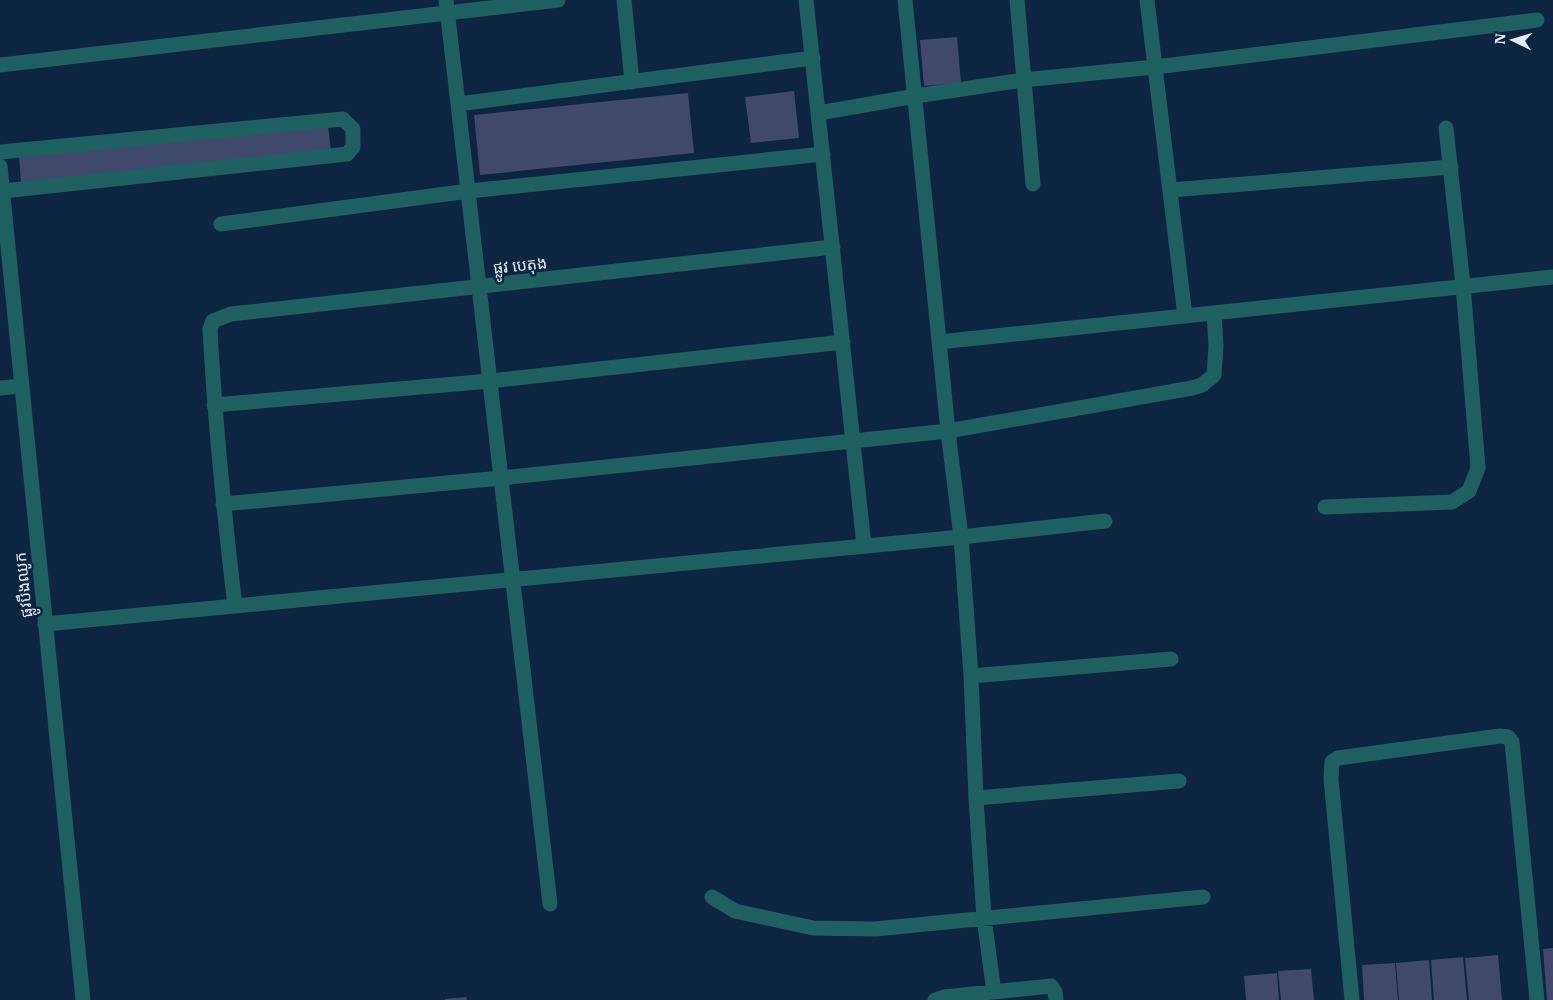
<svg xmlns="http://www.w3.org/2000/svg" width="1553" height="1000" font-family="'IBM Plex Serif','Noto Sans Khmer',serif">
<style>
.building{fill:#40486b}
.lines{fill:none;stroke-linecap:round;stroke-linejoin:round}
.minor{stroke:#1e5f5f;stroke-width:15}
.labels{text-anchor:middle;stroke-width:5;stroke-linejoin:round;paint-order:stroke}
.street-label{font-size:16px;fill:#e2eefd;stroke:#0d2541}
</style>
<rect width="100%" height="100%" fill="#0d2541"/>
<path class="building" d="M 957,37 L 961,83 L 924,86 L 920,40 Z
M 794,91 L 799,138 L 751,143 L 745,97 Z
M 688,93 L 694,153 L 480,175 L 474,115 Z
M 328,126 L 331,151 L 21,182 L 19,157 Z
M 1553,948 L 1553,1000 L 1547,1000 L 1543,949 Z
M 1498,955 L 1502,1000 L 1469,1000 L 1465,958 Z
M 1463,957 L 1467,1000 L 1434,1000 L 1431,960 Z
M 1429,960 L 1432,1000 L 1399,1000 L 1396,963 Z
M 1395,963 L 1398,1000 L 1364,1000 L 1362,965 Z
M 1311,969 L 1314,1000 L 1281,1000 L 1278,971 Z
M 1277,973 L 1279,1000 L 1246,1000 L 1244,976 Z
M 466,997 L 467,1000 L 445,1000 L 445,999 Z"/>
<g class="lines">
<path class="minor" d="M 446,0 L 550,904
M 624,0 L 632,82
M 806,0 L 864,546
M 905,0 L 948,431 L 961,537 L 971,676 L 976,798 L 984,918 L 994,992
M 1017,0 L 1033,184
M 1147,0 L 1185,316
M 0,65 L 558,0
M 458,104 L 813,58
M 819,113 L 916,96 L 1023,80 L 1155,67 L 1537,20
M 0,152 L 343,119 L 353,129 L 353,147 L 347,154 L 3,191
M 0,166 L 83,1000
M 1170,190 L 1451,167
M 221,224 L 469,191 L 823,154
M 939,342 L 1553,277
M 0,388 L 21,386
M 214,405 L 490,381 L 843,342
M 223,504 L 501,478 L 948,431 L 1192,388 L 1202,385 L 1214,375 L 1216,346 L 1214,313
M 1325,507 L 1452,502 L 1469,491 L 1478,468 L 1463,285 L 1446,128
M 235,606 C 224,514 215,422 210,329 L 213,321 L 231,314 L 833,247
M 45,624 L 961,537 L 1105,521
M 971,676 L 1171,659
M 976,798 L 1179,781
M 712,897 L 735,911 L 813,928 L 875,929 L 1203,897
M 935,1000 L 944,997 L 1051,986 L 1055,992 L 1056,1000
M 1352,1000 L 1331,779 L 1332,762 L 1338,758 L 1500,736 L 1508,737 L 1512,742 L 1537,1000"/>
</g>
<g class="labels">
<g class="street-label">
<text transform="translate(520 265) rotate(-6)" y="6">ផ្លូវ បេតុង</text>
<text transform="translate(23 585) rotate(-96)" y="6">ផ្លូវបឹងឈូក</text>
</g>
</g>
<g transform="translate(1513 40) rotate(275)" stroke="#0d2541" stroke-width="4" paint-order="stroke">
<path d="M0-4L9 19L0 12L-9 19Z" fill="#e2eefd"/>
<text y="-8" font-size="14" font-weight="bold" text-anchor="middle" fill="#e2eefd">N</text>
</g>
</svg>
